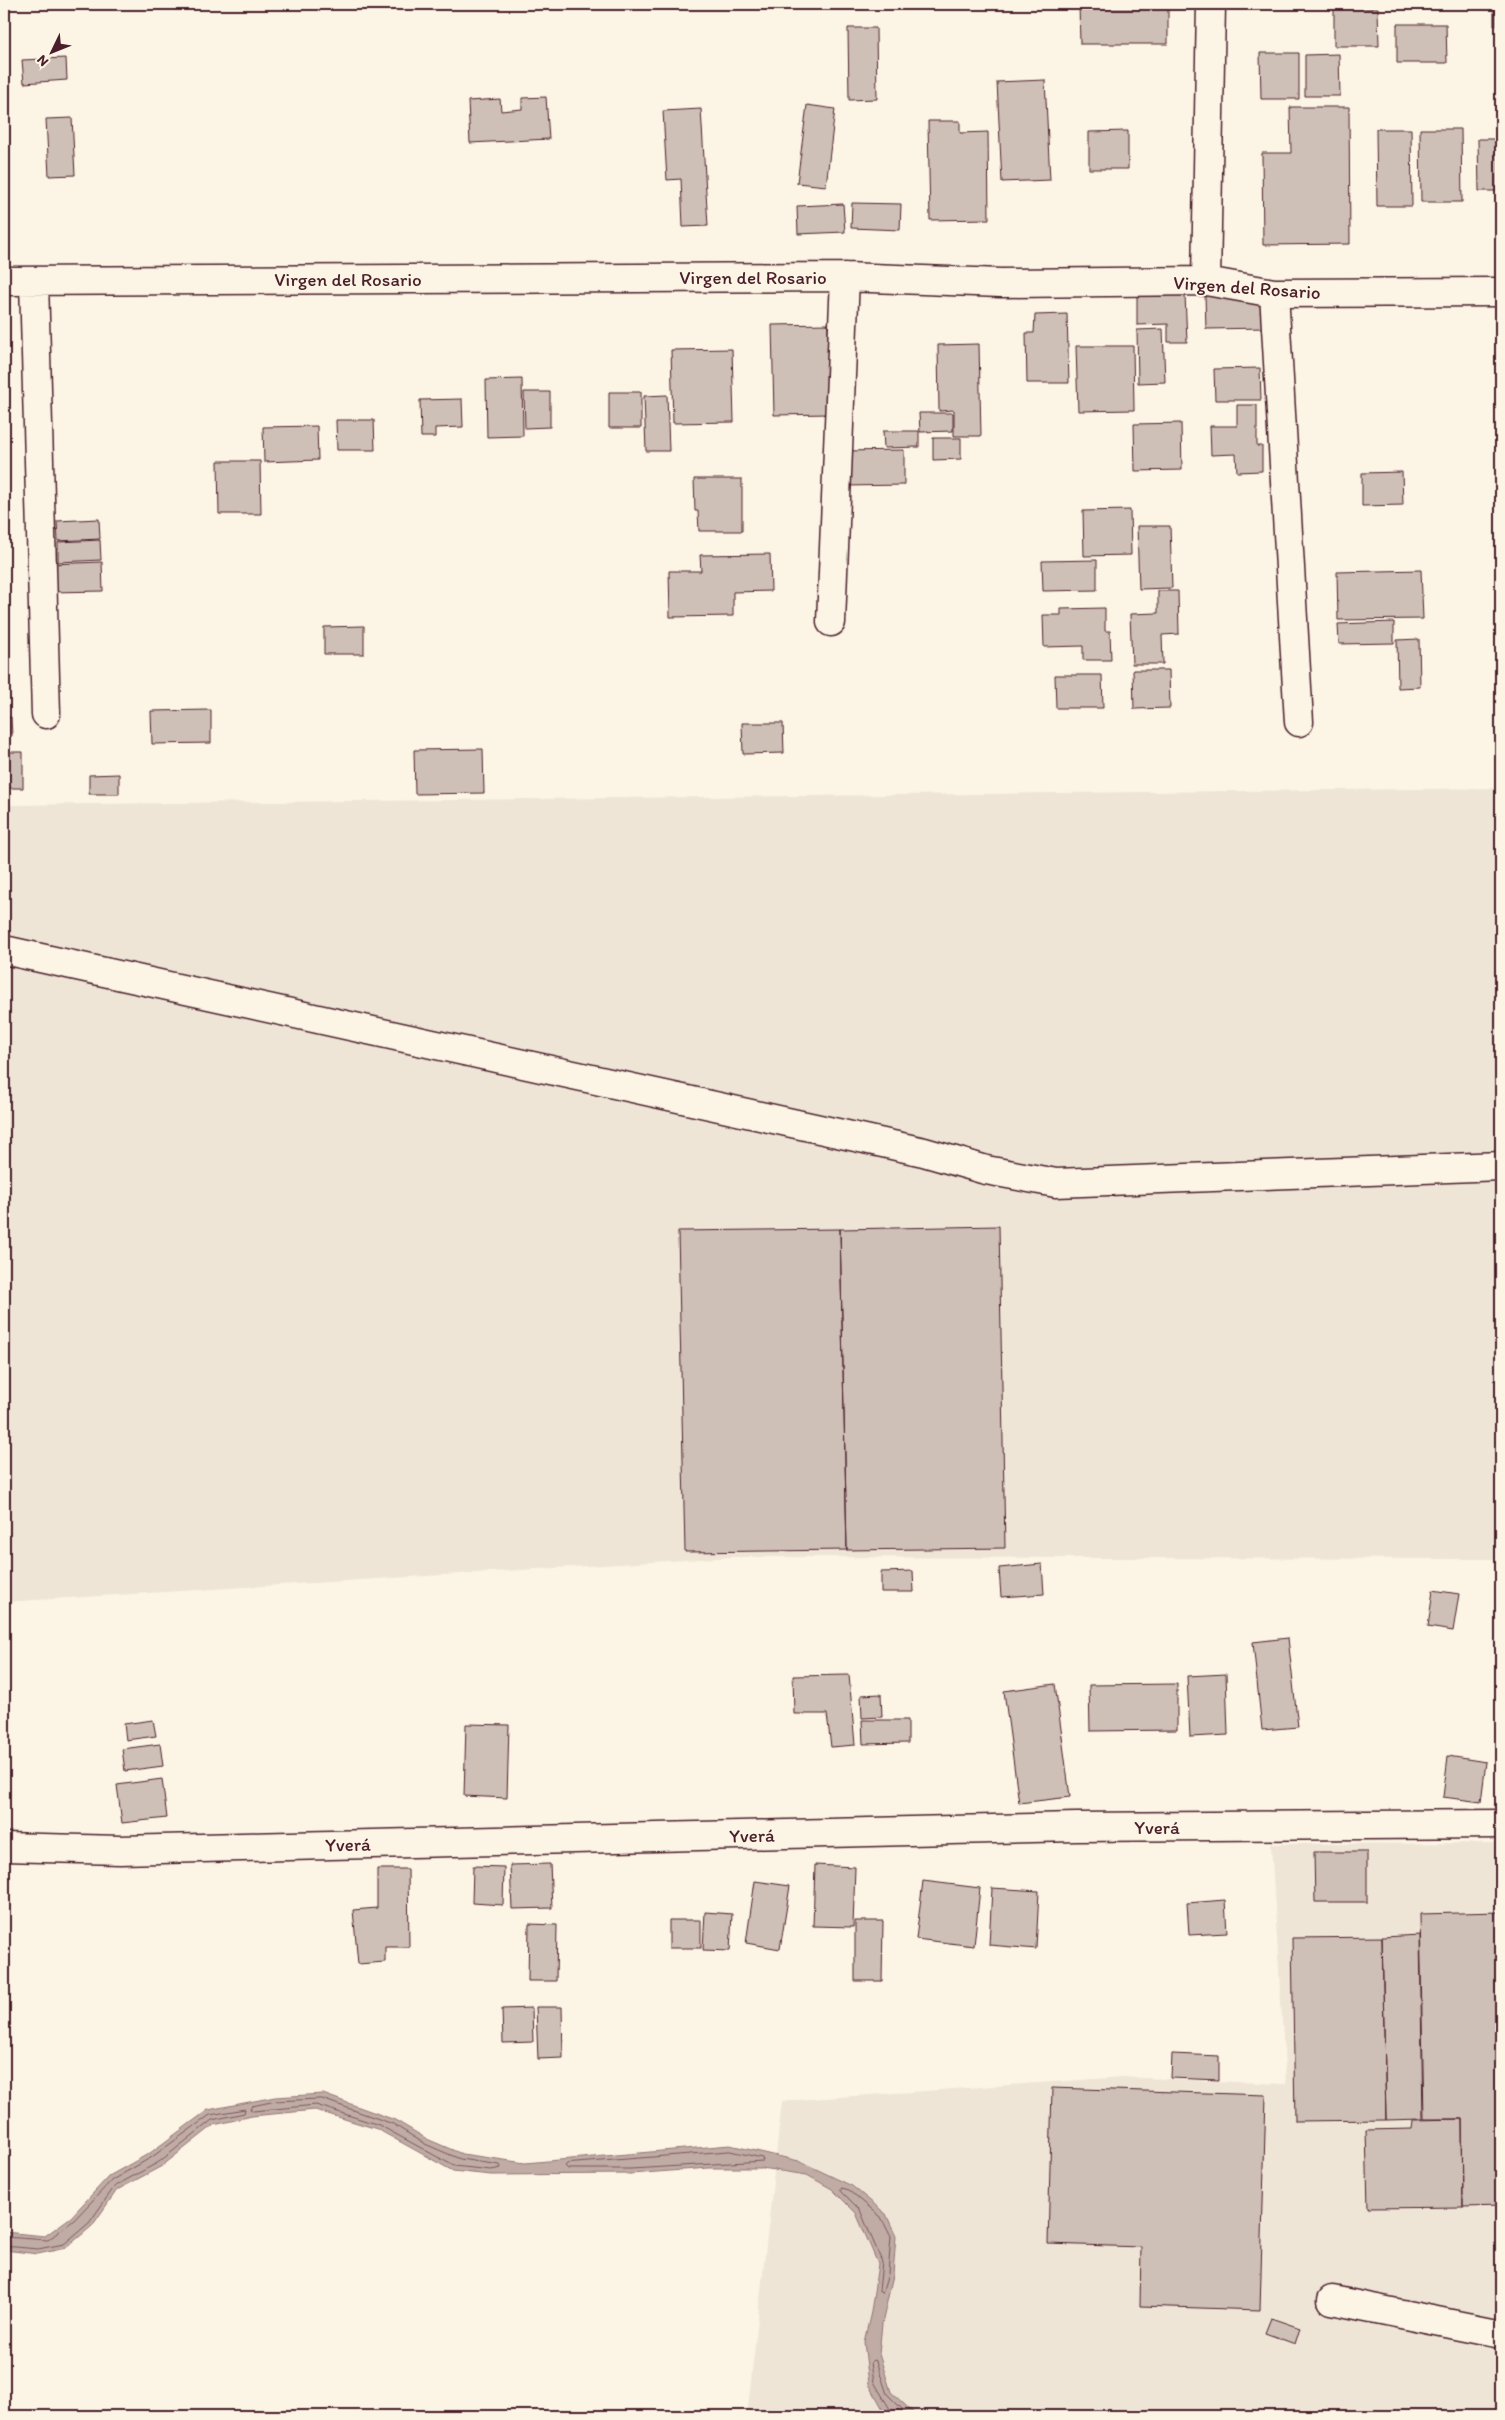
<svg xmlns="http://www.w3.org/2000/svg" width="1505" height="2420" font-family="Itim,sans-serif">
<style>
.built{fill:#eee5d7}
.water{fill:#c0aca5;stroke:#917474}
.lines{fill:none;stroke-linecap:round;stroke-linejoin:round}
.shore{stroke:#79575c;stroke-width:1}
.building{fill:#cfc0b7;stroke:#4a1f2b}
.minor-casing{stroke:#4a1f2b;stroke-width:31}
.minor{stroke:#fcf5e5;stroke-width:28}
.labels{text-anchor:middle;stroke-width:4;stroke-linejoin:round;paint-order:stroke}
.street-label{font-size:19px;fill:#4a1f2b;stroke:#fcf5e5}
</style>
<rect width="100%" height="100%" fill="#fcf5e5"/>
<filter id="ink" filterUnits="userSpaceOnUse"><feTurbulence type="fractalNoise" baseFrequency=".02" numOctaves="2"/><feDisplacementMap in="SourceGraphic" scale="10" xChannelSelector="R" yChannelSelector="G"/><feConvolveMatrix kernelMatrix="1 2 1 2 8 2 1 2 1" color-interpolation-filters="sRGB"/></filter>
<g filter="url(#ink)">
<path class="built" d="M 1501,788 L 1501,1559 L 734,1557 L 4,1602 L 4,805 Z
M 1501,1843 L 1501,2416 L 747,2416 L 782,2101 L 1122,2077 L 1286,2084 L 1271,1844 Z"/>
<path class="water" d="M 323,2094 L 395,2120 L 427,2139 L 462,2154 L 525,2163 L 730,2145 L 799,2161 L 852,2186 L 886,2214 L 896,2236 L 893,2275 L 882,2324 L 879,2354 L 891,2392 L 917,2416 L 891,2416 L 884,2411 L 869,2384 L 864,2342 L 871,2312 L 878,2264 L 856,2213 L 832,2189 L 807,2175 L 761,2168 L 709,2168 L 631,2174 L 491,2175 L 453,2171 L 377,2129 L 315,2110 L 252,2116 L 214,2125 L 162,2166 L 117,2190 L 92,2226 L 66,2248 L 38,2254 L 4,2250 L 4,2232 L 45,2236 L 71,2217 L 109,2176 L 150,2153 L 208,2110 L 275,2097 Z"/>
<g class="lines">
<path class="shore" d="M 322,2099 L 393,2124 L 425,2144 L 460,2159 L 500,2165 L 501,2168 L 491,2170 L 454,2166 L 379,2125 L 316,2105 L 253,2111 L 250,2109 L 252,2106 L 276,2101 Z
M 730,2151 L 762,2158 L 763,2161 L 631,2169 L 568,2169 L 565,2166 L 567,2164 Z
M 842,2188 L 849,2190 L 881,2217 L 891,2237 L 888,2274 L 882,2294 L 879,2291 L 882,2262 L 860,2210 L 841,2191 Z
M 4,2237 L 48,2240 L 74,2220 L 112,2180 L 152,2157 L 210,2115 L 245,2109 L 244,2113 L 212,2120 L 159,2162 L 115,2186 L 89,2223 L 64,2244 L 38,2249 L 4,2246
M 894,2416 L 874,2382 L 871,2362 L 873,2360 L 876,2361 L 887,2394 L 909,2416"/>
</g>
<path class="building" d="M 1079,4 L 1168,4 L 1168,44 L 1080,44 Z
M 1494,4 L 1501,4 L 1501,25 L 1494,26 Z
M 1334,7 L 1378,8 L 1379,46 L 1334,46 Z
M 1397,24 L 1446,24 L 1447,63 L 1397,63 Z
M 848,28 L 876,28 L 877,99 L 849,100 Z
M 1260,53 L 1299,53 L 1299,99 L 1261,99 Z
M 1339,54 L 1340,96 L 1305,96 L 1305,55 Z
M 66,58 L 67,80 L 24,83 L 22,60 Z
M 1045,80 L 1050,180 L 1002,182 L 997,82 Z
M 546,97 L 549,139 L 470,143 L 468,101 L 500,99 L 501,111 L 522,109 L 522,98 Z
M 807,105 L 835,109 L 826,186 L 797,183 Z
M 1290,107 L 1349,107 L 1350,244 L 1263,245 L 1262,153 L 1291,153 Z
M 701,109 L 708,226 L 683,227 L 681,179 L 667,180 L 663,111 Z
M 72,118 L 75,175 L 49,176 L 46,119 Z
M 928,121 L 960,121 L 960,133 L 988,132 L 989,219 L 930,220 Z
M 1376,129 L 1411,129 L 1412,206 L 1377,206 Z
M 1420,129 L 1461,129 L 1462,202 L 1421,202 Z
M 1128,131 L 1128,169 L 1089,169 L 1089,132 Z
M 1478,139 L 1501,139 L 1501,191 L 1479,191 Z
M 852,203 L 901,204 L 900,230 L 851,228 Z
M 843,204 L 845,232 L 798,234 L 797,206 Z
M 1185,294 L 1187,342 L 1168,342 L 1168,324 L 1137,325 L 1137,295 Z
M 1265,295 L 1266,328 L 1206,329 L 1205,296 Z
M 1067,314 L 1069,383 L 1027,383 L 1026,333 L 1034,333 L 1035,315 Z
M 828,324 L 829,414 L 774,415 L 772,325 Z
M 1163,329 L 1165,382 L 1138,383 L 1137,330 Z
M 979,344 L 981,436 L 954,436 L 954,410 L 939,411 L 938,345 Z
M 1076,346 L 1133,346 L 1134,410 L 1078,411 Z
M 732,349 L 734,422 L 673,423 L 671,350 Z
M 1260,368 L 1261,400 L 1215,400 L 1214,369 Z
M 522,379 L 523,436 L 487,437 L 486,380 Z
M 524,392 L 550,392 L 550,427 L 525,428 Z
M 609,392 L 641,392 L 641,428 L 609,428 Z
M 667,395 L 669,451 L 646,451 L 644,396 Z
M 462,399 L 463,427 L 435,428 L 435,437 L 421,437 L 420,400 Z
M 1237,405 L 1257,405 L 1257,446 L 1262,446 L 1262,471 L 1237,472 L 1236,454 L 1211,455 L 1210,426 L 1237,426 Z
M 919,413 L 953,413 L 953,431 L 920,432 Z
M 336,420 L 374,420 L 375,450 L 337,450 Z
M 1181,423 L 1182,470 L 1135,471 L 1134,424 Z
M 317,426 L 318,460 L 264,462 L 263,427 Z
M 883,431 L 919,431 L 919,447 L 884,448 Z
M 933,438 L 961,438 L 961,459 L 933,460 Z
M 904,450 L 904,485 L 845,486 L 845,451 Z
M 218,461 L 260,461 L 261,514 L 219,514 Z
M 1402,472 L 1403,505 L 1362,506 L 1362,473 Z
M 694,479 L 742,479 L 742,531 L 699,531 L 698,511 L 695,511 Z
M 1130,510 L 1131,555 L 1084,556 L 1083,511 Z
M 99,519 L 100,539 L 58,541 L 57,521 Z
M 1137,526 L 1170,526 L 1172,588 L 1139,589 Z
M 100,540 L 101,560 L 58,562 L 58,542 Z
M 770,554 L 771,591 L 733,592 L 733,616 L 670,617 L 669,571 L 701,571 L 700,555 Z
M 1097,560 L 1097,590 L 1043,591 L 1042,561 Z
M 102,562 L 103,591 L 52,592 L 51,564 Z
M 1421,570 L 1423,619 L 1338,620 L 1337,572 Z
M 1158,591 L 1178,591 L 1179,634 L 1162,635 L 1163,664 L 1132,664 L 1130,614 L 1158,613 Z
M 1105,608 L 1105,631 L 1110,631 L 1111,660 L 1083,660 L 1083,646 L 1044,647 L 1043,615 L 1061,615 L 1061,609 Z
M 1394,622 L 1394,643 L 1339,644 L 1338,624 Z
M 364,626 L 364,654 L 324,654 L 324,627 Z
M 1419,639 L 1420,687 L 1398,688 L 1397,640 Z
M 1133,670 L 1169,670 L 1170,708 L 1134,709 Z
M 1055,675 L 1102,675 L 1103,708 L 1056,708 Z
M 211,710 L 211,743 L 152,744 L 151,711 Z
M 11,717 L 12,736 L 4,737 L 4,718 Z
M 742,723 L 783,723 L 784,753 L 743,754 Z
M 483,749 L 484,793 L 415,794 L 414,750 Z
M 4,752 L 23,752 L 23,788 L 4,788 Z
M 119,774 L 119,794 L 89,794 L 89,775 Z
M 999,1226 L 1005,1548 L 847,1550 L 840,1229 Z
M 840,1229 L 847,1550 L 685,1552 L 678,1231 Z
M 1042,1564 L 1044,1594 L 1001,1597 L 999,1568 Z
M 913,1571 L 914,1592 L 881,1592 L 881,1572 Z
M 1433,1590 L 1459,1594 L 1453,1631 L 1428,1627 Z
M 1288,1638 L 1298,1727 L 1262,1730 L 1253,1642 Z
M 1226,1674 L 1228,1735 L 1190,1737 L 1187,1676 Z
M 849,1675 L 855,1745 L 831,1747 L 827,1714 L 794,1714 L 793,1676 Z
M 1055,1684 L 1070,1797 L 1019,1803 L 1004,1691 Z
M 1177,1684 L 1177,1730 L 1090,1731 L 1089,1685 Z
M 881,1694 L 882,1717 L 862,1718 L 861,1695 Z
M 153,1720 L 156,1736 L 126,1740 L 124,1724 Z
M 862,1720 L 908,1720 L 908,1743 L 863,1744 Z
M 466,1724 L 509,1725 L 507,1798 L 464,1796 Z
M 160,1744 L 163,1766 L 125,1771 L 122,1749 Z
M 1448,1756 L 1486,1762 L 1481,1802 L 1443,1797 Z
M 162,1779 L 167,1818 L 122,1823 L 117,1785 Z
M 1314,1852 L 1367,1852 L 1367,1902 L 1315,1902 Z
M 550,1864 L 552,1908 L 512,1909 L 510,1865 Z
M 815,1865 L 855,1867 L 853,1927 L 813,1926 Z
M 473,1866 L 504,1867 L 503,1905 L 472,1903 Z
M 377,1869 L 408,1869 L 409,1947 L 385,1947 L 385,1962 L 358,1964 L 353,1910 L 377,1908 Z
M 755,1881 L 790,1886 L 780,1949 L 746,1943 Z
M 923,1881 L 980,1888 L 974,1946 L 916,1939 Z
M 992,1888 L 1039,1891 L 1036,1949 L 989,1945 Z
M 1225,1900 L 1227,1933 L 1189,1935 L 1187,1903 Z
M 705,1912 L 732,1914 L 730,1951 L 703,1950 Z
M 1500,1912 L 1501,2206 L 1463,2207 L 1462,2119 L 1424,2119 L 1420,1914 Z
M 669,1920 L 701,1920 L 701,1948 L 669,1948 Z
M 855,1921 L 883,1921 L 882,1981 L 855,1981 Z
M 529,1924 L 557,1925 L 556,1981 L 528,1981 Z
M 1420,1935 L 1423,2119 L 1386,2120 L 1382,1937 Z
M 1382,1937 L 1386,2120 L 1295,2121 L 1292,1938 Z
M 536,2007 L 562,2007 L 563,2058 L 538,2059 Z
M 532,2008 L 533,2042 L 503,2043 L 502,2009 Z
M 1172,2054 L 1219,2056 L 1219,2080 L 1171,2078 Z
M 1052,2088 L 1266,2095 L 1260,2310 L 1140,2306 L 1141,2247 L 1048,2244 Z
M 1462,2119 L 1463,2207 L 1368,2208 L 1366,2130 L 1412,2129 L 1413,2120 Z
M 1271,2318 L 1300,2328 L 1295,2344 L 1265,2333 Z"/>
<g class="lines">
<g class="minor-casing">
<path id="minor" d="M 4,281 L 845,277 L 1001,283 L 1206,281 L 1274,293 L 1501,292
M 34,281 L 46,714
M 1206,281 L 1211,4
M 1274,293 L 1299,722
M 831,622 L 845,277
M 4,950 L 924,1152 L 986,1170 L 1056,1183 L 1501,1166
M 4,1847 L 120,1850 L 1076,1827 L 1501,1824
M 1332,2300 L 1501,2334"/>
</g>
<use href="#minor" class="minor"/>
</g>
</g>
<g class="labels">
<g class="street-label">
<text x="753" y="284">Virgen del Rosario</text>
<text x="348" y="286">Virgen del Rosario</text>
<text transform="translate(1247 287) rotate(4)" y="7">Virgen del Rosario</text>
<text x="1157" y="1834">Yverá</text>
<text transform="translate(752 1835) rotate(-1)" y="7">Yverá</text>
<text transform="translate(348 1844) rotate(-1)" y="7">Yverá</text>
</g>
</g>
<rect width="1505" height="2420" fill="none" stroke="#fcf5e5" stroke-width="20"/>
<rect x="10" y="10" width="1485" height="2400" fill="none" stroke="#4a1f2b" stroke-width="2" filter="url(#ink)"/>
<g transform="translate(52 52) rotate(227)" stroke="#fcf5e5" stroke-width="4" paint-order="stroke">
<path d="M0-4L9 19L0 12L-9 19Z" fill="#4a1f2b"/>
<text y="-8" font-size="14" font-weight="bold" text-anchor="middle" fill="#4a1f2b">N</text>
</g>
</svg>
